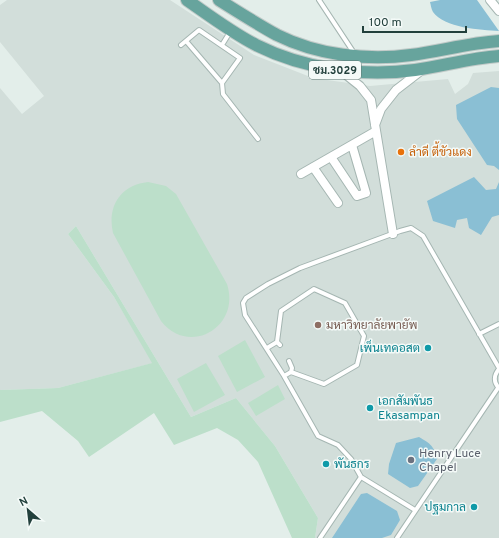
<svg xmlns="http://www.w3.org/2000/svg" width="499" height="538" font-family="Overpass,Sarabun,sans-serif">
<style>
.built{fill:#d2deda}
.green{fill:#bcdfca}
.water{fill:#8abfd4}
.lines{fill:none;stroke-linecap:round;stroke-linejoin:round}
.lane-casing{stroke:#a5b6b2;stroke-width:6}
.street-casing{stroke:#a5b6b2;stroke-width:10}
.primary-casing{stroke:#c1cac8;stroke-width:14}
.lane{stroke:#fff;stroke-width:4}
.street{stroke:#fff;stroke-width:8}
.primary{stroke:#67a49d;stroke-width:12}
.food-dot{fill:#e8710a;stroke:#f4faf8;stroke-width:1.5}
.education-dot{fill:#8d6e63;stroke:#f4faf8;stroke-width:1.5}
.culture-dot{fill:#0f9aa8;stroke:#f4faf8;stroke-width:1.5}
.worship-dot{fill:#6b7280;stroke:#f4faf8;stroke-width:1.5}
.labels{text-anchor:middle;stroke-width:3;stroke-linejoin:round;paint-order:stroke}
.shield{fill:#f4faf8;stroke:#617874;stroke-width:1}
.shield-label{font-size:11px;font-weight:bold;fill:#22403c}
.food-label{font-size:12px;fill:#c56008;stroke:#f4faf8;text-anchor:start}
.education-label{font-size:12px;fill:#785e54;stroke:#f4faf8;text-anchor:start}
.culture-label{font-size:12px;fill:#0d838f;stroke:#f4faf8;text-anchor:end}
.worship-label{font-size:12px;fill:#5b616d;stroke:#f4faf8;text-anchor:start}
</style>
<rect width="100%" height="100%" fill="#e3eeea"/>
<path class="built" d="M 7,0 L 170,0 L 254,55 L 313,78 L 370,86 L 448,79 L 455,94 L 468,84 L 473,73 L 499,71 L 499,538 L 315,538 L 318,518 L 275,446 L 236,398 L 191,417 L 76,226 L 68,234 L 114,297 L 153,363 L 58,388 L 0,390 L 0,88 L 22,114 L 44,96 L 0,42 L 0,5 Z"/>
<path class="green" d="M 148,182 L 166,186 L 176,194 L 227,284 C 241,327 189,357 161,321 L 113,233 C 107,207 120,185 148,182 Z
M 76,226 L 191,417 L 236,398 L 275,446 L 318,518 L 315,538 L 292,538 L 258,462 L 238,440 L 217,428 L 174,445 L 154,413 L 89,457 L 78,441 L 42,411 L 0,422 L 0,390 L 58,388 L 152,363 L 114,297 L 68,234 Z
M 245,340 L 265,377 L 237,392 L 218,356 Z
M 206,363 L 225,395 L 194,412 L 177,379 Z
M 278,385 L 285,399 L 256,416 L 248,403 Z"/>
<path class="water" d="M 440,0 L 477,0 L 499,31 C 481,30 444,28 433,12 C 431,9 431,5 430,2 Z
M 491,87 L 499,88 L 499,170 L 494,166 L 487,165 L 457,119 L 456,105 Z
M 474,177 L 486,190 L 496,189 L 499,182 L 499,215 L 492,217 L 481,235 L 469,228 L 467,218 L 457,220 L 455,228 L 433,221 L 427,201 Z
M 419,437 C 431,444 434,446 437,459 L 418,486 L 410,488 L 388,474 L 389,464 L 396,443 Z
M 367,493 L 397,511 L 400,520 L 391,535 L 382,538 L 332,538 L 361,494 Z"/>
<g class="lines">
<g class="lane-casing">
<path id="lane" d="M 319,0 L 354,53
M 186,41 L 222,83 L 223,94 L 258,139
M 181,45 L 199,30 L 240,58 L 222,83
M 222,45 L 230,32
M 479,334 L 499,324
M 277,342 L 281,311 L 314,289 L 345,303 L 364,336 L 357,365 L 324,384 L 291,372
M 267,348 L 277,342 L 280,345
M 499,369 C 494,375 493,382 499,388
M 284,376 L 291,372 L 292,368 L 289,361
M 415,510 L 361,477 L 351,459 L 338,445 L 318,436 L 284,376 L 245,315 L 243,303 L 246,298 L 268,284 L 300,268 L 400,231 L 411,228 L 423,236 L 499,368
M 320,538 L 361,477
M 397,538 L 498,388"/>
</g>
<g class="street-casing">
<path id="street" d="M 490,0 L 499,11
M 340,70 L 360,86 L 371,100 L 393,234
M 375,125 L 381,109 L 396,90 L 422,70
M 331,157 L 357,196 L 366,193 L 352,145
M 313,167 L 338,203
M 301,174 L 376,131"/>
</g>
<g class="primary-casing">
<path id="primary" d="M 187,0 C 210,16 231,32 256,45 C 304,69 362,77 415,70 C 443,66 471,58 499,56
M 219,0 C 238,12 257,24 277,35 C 317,55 367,61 411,55 C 441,51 469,43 499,41"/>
</g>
<use href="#lane" class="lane"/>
<use href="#street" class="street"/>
<use href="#primary" class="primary"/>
</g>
<circle class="food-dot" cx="401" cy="152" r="4"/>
<circle class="education-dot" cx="318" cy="325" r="4"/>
<g class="culture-dot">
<circle cx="428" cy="348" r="4"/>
<circle cx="370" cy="408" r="4"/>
<circle cx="326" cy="464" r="4"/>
<circle cx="474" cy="507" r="4"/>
</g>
<circle class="worship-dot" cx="411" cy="460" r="4"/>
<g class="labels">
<rect class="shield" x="309" y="61" width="52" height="18" rx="3"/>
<g class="shield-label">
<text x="335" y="74">ชม.3029</text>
</g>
<g class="food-label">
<text x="409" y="156">ลำดี ตี้ขัวแดง</text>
</g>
<g class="education-label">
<text x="326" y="329">มหาวิทยาลัยพายัพ</text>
</g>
<g class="culture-label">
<text x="420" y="352">เพ็นเทคอสต</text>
<text x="378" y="405" text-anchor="start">เอกสัมพันธ<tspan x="378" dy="14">Ekasampan</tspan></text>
<text x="334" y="468" text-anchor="start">พันธกร</text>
<text x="466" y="511">ปฐมกาล</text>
</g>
<g class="worship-label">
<text x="419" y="457">Henry Luce<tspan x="419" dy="14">Chapel</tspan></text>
</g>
</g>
<g transform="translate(28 510) rotate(332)" stroke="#f4faf8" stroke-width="3" paint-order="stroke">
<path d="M0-3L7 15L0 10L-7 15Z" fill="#22403c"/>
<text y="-6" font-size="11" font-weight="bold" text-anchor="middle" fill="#22403c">N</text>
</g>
<path d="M363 26v6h103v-6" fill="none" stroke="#22403c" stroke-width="2"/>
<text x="369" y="26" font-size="12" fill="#22403c" stroke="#f4faf8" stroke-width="3" paint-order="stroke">100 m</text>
</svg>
